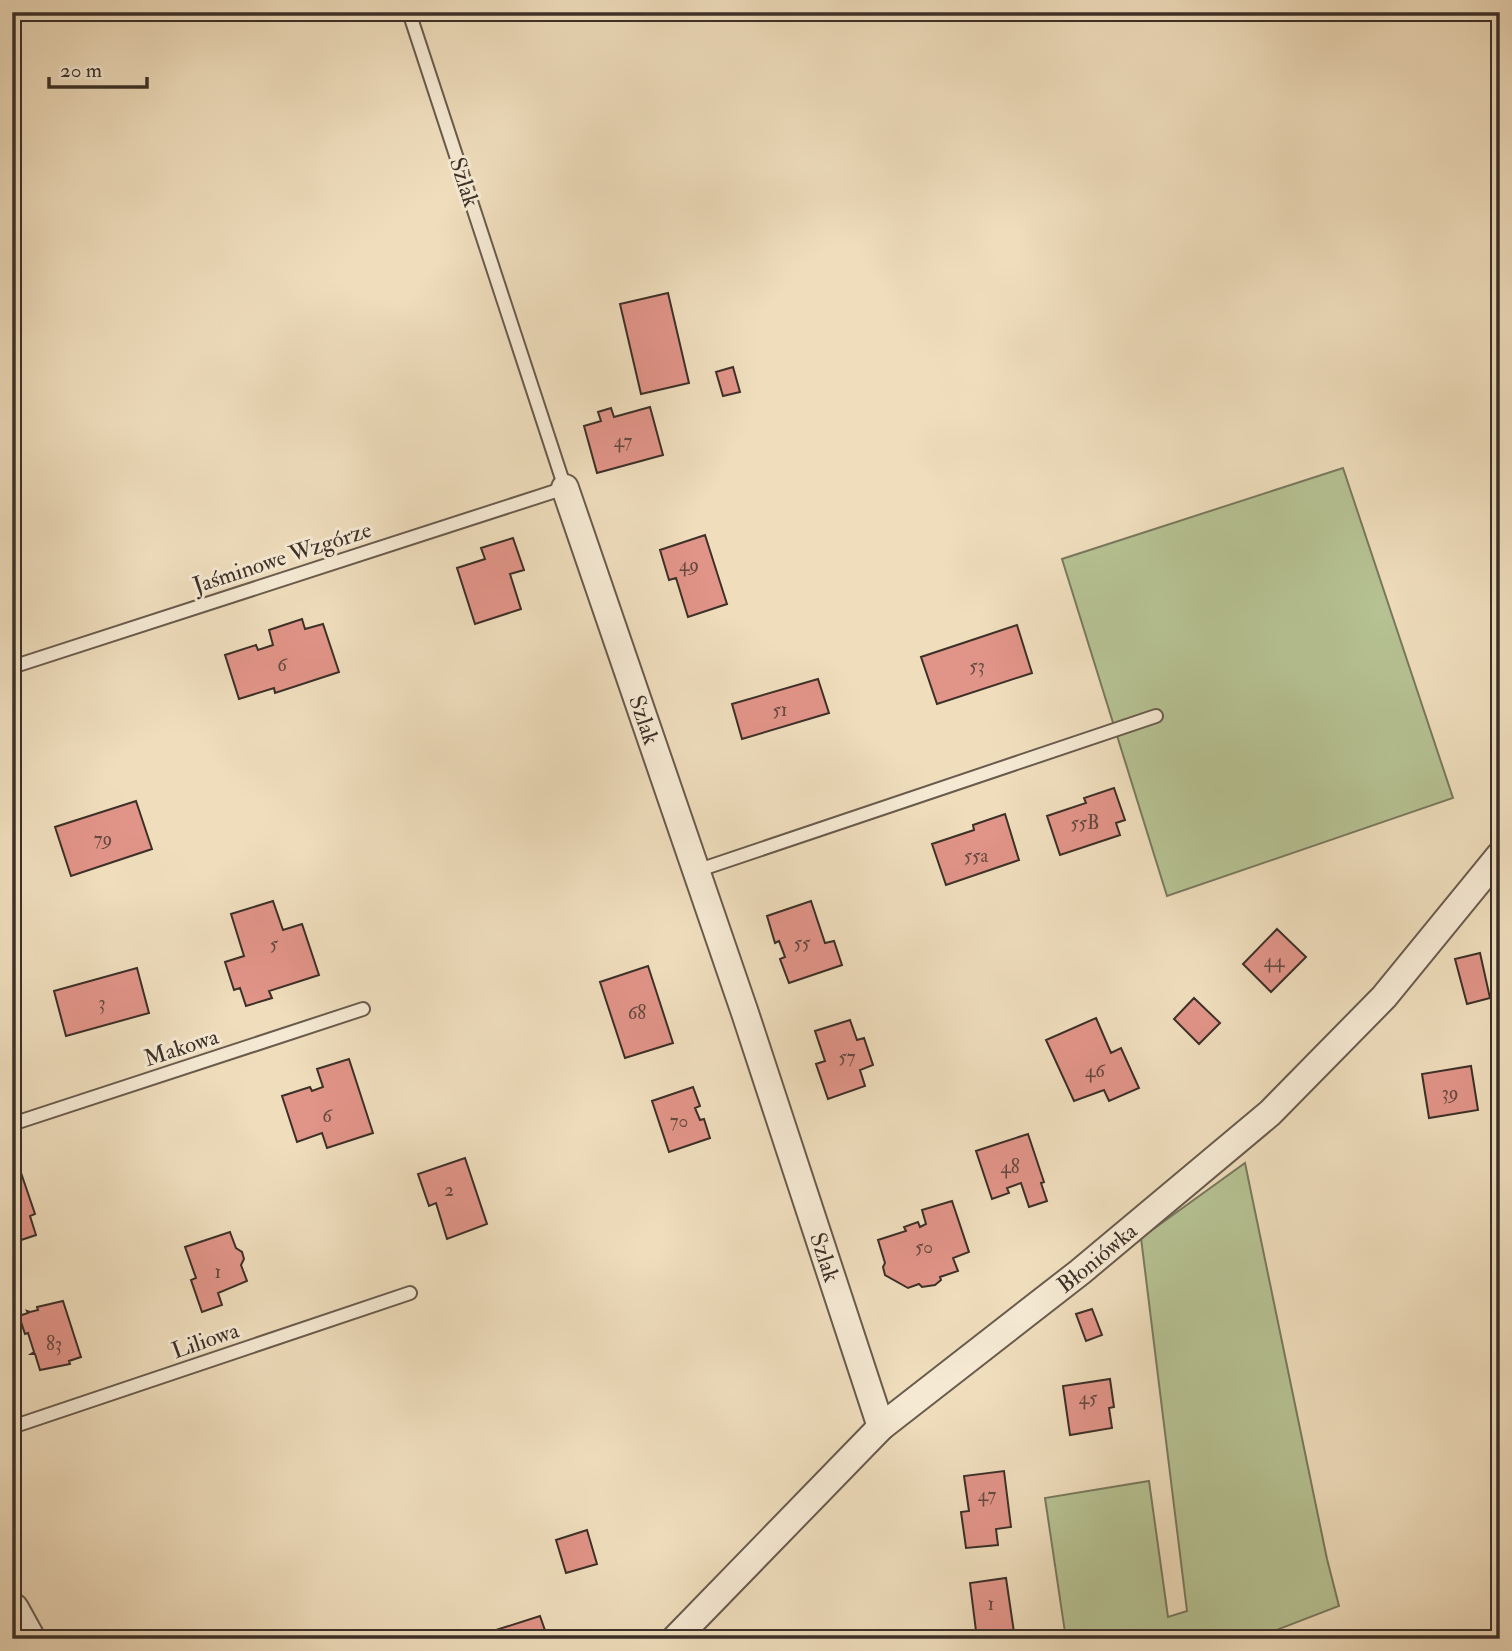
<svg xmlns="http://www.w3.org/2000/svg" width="1512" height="1651" font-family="'IM FELL Double Pica',serif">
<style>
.green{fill:#b6c293;stroke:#79795e;stroke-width:2}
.building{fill:#e19488;stroke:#3c3028;stroke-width:2}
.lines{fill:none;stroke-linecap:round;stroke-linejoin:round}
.service-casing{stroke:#695b4d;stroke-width:16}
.minor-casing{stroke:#695b4d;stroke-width:30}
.tertiary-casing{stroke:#695b4d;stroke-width:37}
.service{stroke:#f5e9d3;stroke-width:12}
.minor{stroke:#f5e9d3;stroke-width:26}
.tertiary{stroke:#f5e9d3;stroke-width:33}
.labels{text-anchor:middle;stroke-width:6;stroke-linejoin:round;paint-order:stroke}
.number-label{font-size:19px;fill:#654940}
.street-label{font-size:23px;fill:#3c3028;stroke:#f5e9d3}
</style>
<rect width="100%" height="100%" fill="#efddbc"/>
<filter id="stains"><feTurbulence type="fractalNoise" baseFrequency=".00286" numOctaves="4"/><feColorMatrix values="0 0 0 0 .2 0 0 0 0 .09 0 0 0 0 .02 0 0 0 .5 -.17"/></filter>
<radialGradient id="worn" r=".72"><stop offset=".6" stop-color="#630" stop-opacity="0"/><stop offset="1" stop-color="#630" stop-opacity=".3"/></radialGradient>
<path class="green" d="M 1343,468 L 1453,798 L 1167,896 L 1062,559 Z
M 1245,1163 L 1327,1559 L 1339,1606 L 1253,1639 L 1066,1639 L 1045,1498 L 1149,1481 L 1168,1617 L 1187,1611 L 1141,1238 Z"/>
<path class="building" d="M 668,293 L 689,383 L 641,394 L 620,304 Z
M 733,367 L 740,392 L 723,396 L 716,372 Z
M 650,407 L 663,455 L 597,473 L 584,426 L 601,421 L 598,412 L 611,408 L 614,417 Z
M 705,535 L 727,604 L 688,617 L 676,578 L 669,580 L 660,550 Z
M 513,538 L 524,570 L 510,574 L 521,609 L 475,624 L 457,568 L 485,559 L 481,548 Z
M 302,619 L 305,629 L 323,624 L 339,672 L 275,693 L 274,688 L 239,699 L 225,655 L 256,645 L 258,650 L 273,645 L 269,630 Z
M 1017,625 L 1032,673 L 937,704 L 921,657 Z
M 818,679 L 829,713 L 742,739 L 732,704 Z
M 1114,788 L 1125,820 L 1116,823 L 1120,835 L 1060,855 L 1047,816 L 1086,803 L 1084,798 Z
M 136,801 L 152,849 L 71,876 L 55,827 Z
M 1005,814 L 1019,860 L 946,885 L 932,844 L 974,830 L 973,825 Z
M 273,901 L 283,930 L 302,924 L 319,975 L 269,991 L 272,998 L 246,1006 L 240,988 L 234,990 L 225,962 L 244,956 L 231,914 Z
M 811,901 L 825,943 L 834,941 L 842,965 L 789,983 L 780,959 L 785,957 L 779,941 L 775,943 L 767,916 Z
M 1277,929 L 1306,957 L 1271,992 L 1243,964 Z
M 1480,953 L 1490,998 L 1467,1004 L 1455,959 Z
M 648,966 L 673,1043 L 625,1058 L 600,982 Z
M 137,968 L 149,1013 L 66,1036 L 54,991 Z
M 1194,998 L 1220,1023 L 1199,1044 L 1174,1019 Z
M 1096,1018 L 1111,1053 L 1121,1048 L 1139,1088 L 1109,1101 L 1104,1090 L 1074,1101 L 1046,1040 Z
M 850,1020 L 857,1040 L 864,1038 L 873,1065 L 860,1070 L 865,1086 L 828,1099 L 816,1064 L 825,1061 L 815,1031 Z
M 349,1059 L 373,1133 L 327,1148 L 322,1133 L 297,1142 L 282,1096 L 310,1087 L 312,1091 L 323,1087 L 317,1069 Z
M 1471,1066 L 1478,1110 L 1429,1118 L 1422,1074 Z
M 693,1087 L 700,1106 L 695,1108 L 700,1120 L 704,1119 L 710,1138 L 669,1152 L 652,1101 Z
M 1028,1134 L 1044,1182 L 1041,1183 L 1047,1201 L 1029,1207 L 1021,1183 L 1007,1188 L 1009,1193 L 992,1199 L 976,1151 Z
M 465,1158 L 487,1224 L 447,1239 L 436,1203 L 429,1206 L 418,1174 Z
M 18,1164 L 35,1214 L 30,1216 L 36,1235 L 12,1243 L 12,1166 Z
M 952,1201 L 969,1252 L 953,1258 L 958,1271 L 940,1277 L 941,1280 L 935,1285 L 922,1287 L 919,1284 L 908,1288 L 885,1275 L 883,1267 L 885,1263 L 878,1240 L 906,1231 L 904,1227 L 918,1222 L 920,1227 L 926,1224 L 922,1210 Z
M 230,1232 L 236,1248 L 242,1252 L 244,1259 L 241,1265 L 247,1281 L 218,1293 L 222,1305 L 202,1312 L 191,1280 L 196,1278 L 185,1247 Z
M 63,1301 L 81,1357 L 69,1361 L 70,1364 L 40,1370 L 35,1354 L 31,1354 L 34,1352 L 28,1333 L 25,1334 L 19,1316 L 28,1313 L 27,1311 L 30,1312 L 38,1310 L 37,1307 Z
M 1092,1309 L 1102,1335 L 1086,1341 L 1076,1314 Z
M 1110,1379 L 1114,1407 L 1109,1408 L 1112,1428 L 1070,1435 L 1063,1386 Z
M 1004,1471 L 1011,1527 L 996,1529 L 998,1545 L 966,1548 L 961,1512 L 969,1511 L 964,1476 Z
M 587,1530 L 597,1564 L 566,1573 L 556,1540 Z
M 1006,1578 L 1015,1639 L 977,1639 L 970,1583 Z
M 540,1616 L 548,1639 L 474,1639 L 474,1637 Z"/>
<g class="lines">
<g class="service-casing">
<path id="service" d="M 12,667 L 565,488 L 409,12
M 696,871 L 1156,716
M 12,1124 L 363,1009
M 12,1427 L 410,1293"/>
</g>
<g class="minor-casing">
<g id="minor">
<path id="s1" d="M 565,488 L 745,1013 L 881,1427"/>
<path id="s2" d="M 675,1639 L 881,1427 L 1080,1272 L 1270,1113 L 1384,997 L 1500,855"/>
</g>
</g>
<g class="tertiary-casing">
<path id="tertiary" d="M 12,1610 L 28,1639"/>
</g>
<use href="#service" class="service"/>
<use href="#minor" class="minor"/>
<use href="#tertiary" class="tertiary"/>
</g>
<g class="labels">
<g class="number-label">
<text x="623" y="447">47</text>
<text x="689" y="571">49</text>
<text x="282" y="671">6</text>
<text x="977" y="672">53</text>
<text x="780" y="716">51</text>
<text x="1085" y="829">55B</text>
<text x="103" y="845">79</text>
<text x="976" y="862">55a</text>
<text x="802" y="949">55</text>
<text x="274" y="950">5</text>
<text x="1274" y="967">44</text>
<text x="102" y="1009">3</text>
<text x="637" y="1019">68</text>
<text x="847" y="1063">57</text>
<text x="1095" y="1077">46</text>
<text x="1450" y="1099">39</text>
<text x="327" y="1122">6</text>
<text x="679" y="1127">70</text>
<text x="1010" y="1173">48</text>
<text x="449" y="1196">2</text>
<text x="924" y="1253">50</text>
<text x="218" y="1278">1</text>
<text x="54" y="1350">83</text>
<text x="1088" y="1404">45</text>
<text x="987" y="1501">47</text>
<text x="991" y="1610">1</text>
</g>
<g class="street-label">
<text transform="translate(465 182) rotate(72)" y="8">Szlak</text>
<text transform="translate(282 557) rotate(-18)" y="8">Jaśminowe Wzgórze</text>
<text dy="8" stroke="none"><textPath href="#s1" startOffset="245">Szlak</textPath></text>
<text transform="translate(181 1047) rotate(-18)" y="8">Makowa</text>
<text dy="8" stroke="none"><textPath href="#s2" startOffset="570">Błoniówka</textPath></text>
<text dy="8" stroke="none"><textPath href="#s1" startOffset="812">Szlak</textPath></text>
<text transform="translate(205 1340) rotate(-19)" y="8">Liliowa</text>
</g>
</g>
<rect width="1512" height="1651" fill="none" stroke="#efddbc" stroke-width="42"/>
<rect x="14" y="14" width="1484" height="1623" fill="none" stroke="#3c3028" stroke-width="3.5"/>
<rect x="21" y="21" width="1470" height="1609" fill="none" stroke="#3c3028" stroke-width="2"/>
<path d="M49 77v10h98v-10" fill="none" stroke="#3c3028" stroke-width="3.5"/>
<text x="60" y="77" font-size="21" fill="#3c3028" stroke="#f5e9d3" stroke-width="5" paint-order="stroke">20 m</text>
<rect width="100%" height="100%" filter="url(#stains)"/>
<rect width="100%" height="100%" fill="url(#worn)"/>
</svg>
